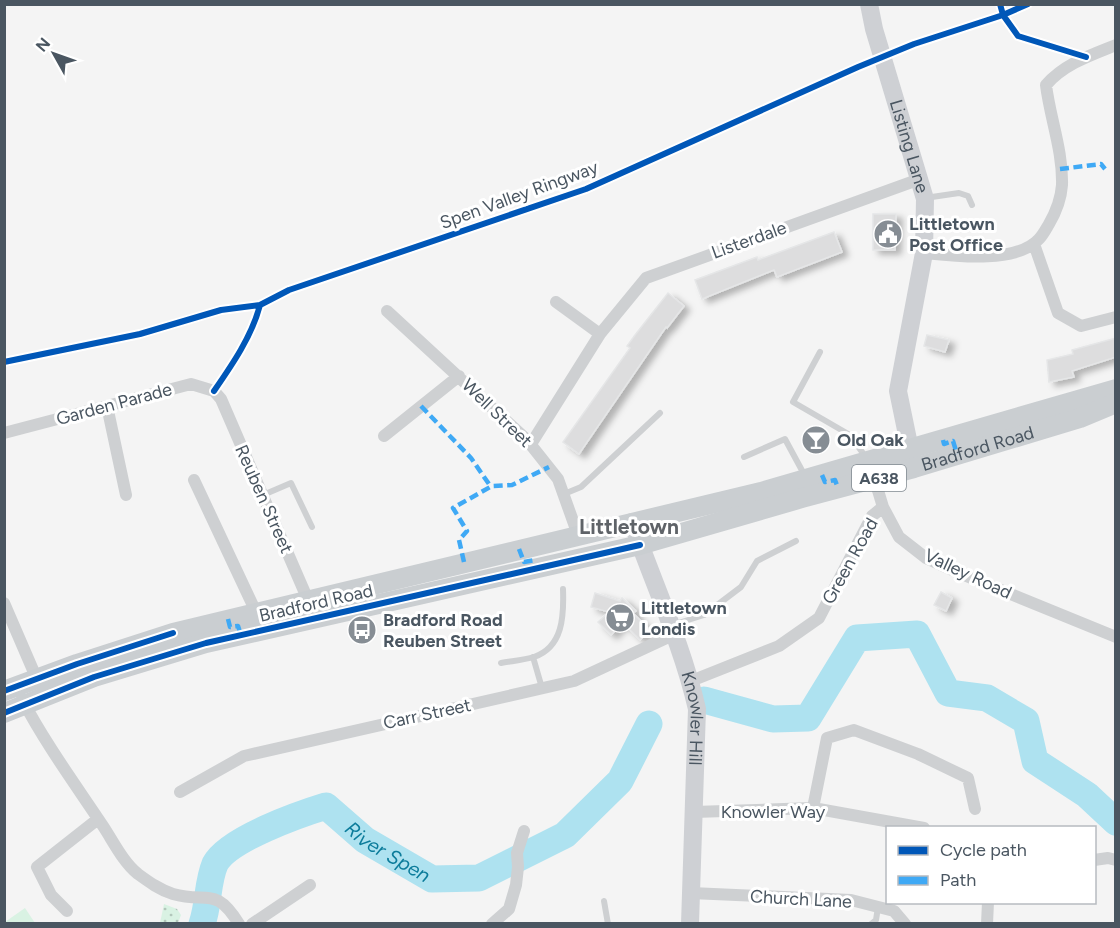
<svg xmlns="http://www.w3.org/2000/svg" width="1120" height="928" font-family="Figtree,sans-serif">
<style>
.park{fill:url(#park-dots)}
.garden{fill:#d9f2e3}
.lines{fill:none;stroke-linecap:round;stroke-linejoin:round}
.river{stroke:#aee2f0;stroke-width:27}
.building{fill:#ddddde;stroke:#e5e6e7;stroke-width:1.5;filter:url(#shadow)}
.lane{stroke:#ced0d2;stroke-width:6}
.street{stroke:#ced0d2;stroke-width:12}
.secondary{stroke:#ced0d4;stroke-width:18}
.primary{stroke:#caced1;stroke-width:20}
.quiet{stroke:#3fa9f5;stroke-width:4.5;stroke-dasharray:9 4.5;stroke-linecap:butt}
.cycleway-casing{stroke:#fff;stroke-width:10}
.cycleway{stroke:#0057b8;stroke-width:6}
.labels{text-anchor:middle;stroke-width:6;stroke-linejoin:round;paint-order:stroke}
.shield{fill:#fff;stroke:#808990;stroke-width:1.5}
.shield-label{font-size:16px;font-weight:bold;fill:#4a5661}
.street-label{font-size:18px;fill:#4a5661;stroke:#fff}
.poi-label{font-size:18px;font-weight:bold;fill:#4a5661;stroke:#fff;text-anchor:start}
.water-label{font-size:20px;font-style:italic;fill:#0c7c9b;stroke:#fff}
.quarter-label{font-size:21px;font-weight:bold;fill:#5f6368;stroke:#fff}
</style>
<defs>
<pattern id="park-dots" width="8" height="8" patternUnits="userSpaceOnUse" patternTransform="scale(1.5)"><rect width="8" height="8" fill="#d9f2e3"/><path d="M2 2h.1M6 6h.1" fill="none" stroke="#b2c7bb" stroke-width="1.8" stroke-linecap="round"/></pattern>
<filter id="shadow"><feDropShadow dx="6" dy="4" stdDeviation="3" flood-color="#0004"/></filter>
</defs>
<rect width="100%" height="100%" fill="#f4f4f4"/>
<path class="park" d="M 164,904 L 177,909 L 181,915 L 178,923 L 160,923 Z"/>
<path class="garden" d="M 25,908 L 35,923 L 5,923 L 5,922 Z"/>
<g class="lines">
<g class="river">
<path d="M 704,700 L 773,719 L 808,718 L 857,638 L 917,634 L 948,693 L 987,698 L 1026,721 L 1035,761 L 1087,795 L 1116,822"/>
<path id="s1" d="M 202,924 C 209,904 207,883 215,864 C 228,839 300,814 326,806 L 365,840 L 432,879 L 479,878 L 565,835 L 620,781 L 649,724"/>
</g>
</g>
<path class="building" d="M 873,214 L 896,214 L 895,250 L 873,250 Z
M 834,232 L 842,252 L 777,277 L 774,270 L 702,299 L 695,280 L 757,257 L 758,260 Z
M 668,293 L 684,306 L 667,328 L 666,327 L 579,454 L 563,442 L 630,348 L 627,346 L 635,335 Z
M 927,335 L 949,340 L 945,352 L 924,346 Z
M 1116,338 L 1116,357 L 1072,371 L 1074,377 L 1049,382 L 1047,360 L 1073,354 L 1072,350 Z
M 941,592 L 952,598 L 946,611 L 934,605 Z
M 595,593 L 620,601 L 622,598 L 636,611 L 633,613 L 650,630 L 640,640 L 623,623 L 611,635 L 598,622 L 609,612 L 591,607 Z"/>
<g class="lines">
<path class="lane" d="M 925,198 L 959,193 L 968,196 L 972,205
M 820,352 L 793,402 L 850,435 L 867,459
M 744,457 L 785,439 L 805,476
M 564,494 L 581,487 L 660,413
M 263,495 L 291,483 L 312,527
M 672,625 L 704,615 L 741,587 L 757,561 L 796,541
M 533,657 L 542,688
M 501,663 C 512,661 524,660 534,657 C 563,647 564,616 563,589
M 604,901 L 608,924
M 871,924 L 876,920 L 878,907"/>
<path class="street" d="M 1034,244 L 1058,313 L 1081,326 L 1116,317
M 924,253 C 954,256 1016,264 1039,239 C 1043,235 1046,229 1049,224 C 1056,212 1061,199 1062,185 C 1063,151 1050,118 1046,85 C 1064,64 1091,55 1116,45
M 556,302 L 600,334
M 387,311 L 527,440 L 558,479 L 578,535
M 107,406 L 126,495
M 4,433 L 191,384 L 214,391 L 221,399 L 308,600
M 384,436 L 459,376
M 531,444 L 600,334 L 646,278 L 920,179
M 873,474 L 883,507 L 899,537 L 926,558 L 959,573 L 1116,637
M 194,480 L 256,612
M 4,603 L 39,684
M 691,681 L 779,646 L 819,618 L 872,516 L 883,507
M 22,699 C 45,743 75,784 103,826 C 113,841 123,862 138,874 C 149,882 160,890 173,894 C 207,904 215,885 239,924
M 180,792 L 244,756 L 574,681 L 675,634
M 813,808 L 827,738 L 854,730 L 918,754 L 968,778 L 975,809
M 694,812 L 813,808 L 924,828
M 1094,860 L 1108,858 L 1116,860
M 691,893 L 851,900 L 894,911 L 905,924
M 67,911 L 51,895 L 37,867 L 98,819
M 252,924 L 310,885
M 492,924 L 509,909 L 516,885 L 518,867 L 517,853 L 524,831
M 987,924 L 988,902"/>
<g class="secondary">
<path id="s2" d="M 869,4 L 874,29 L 925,199 L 924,253 L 898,391 L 913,464"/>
<path id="s3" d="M 632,522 C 654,585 682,644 697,709 L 690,924"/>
</g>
<g class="primary">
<path d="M 4,691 L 77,664 L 173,633 L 761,492 L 1116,389"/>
<path id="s4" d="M 4,713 L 94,677 L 206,643 L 640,545 L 802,498 L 914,468 L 1080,418 L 1116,403"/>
</g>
<path class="quiet" d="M 1060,169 L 1101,164 L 1105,169
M 421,406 L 471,458 L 491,487
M 943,440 L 944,444 L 953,441 L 957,454
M 822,475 L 825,482 L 835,480 L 838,488
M 519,549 L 524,562 L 535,560
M 464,562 L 459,540 L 467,531 L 453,508 L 492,486 L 512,485 L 549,467
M 228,619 L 230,627 L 238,626 L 241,635"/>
<g class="cycleway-casing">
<path id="cycleway" d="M 1000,4 L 1003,15 L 1018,36 L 1086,57
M 4,362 L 140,334 L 221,310 L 260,305 L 289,290 L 586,189 L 858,67 L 914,44 L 1003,15 L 1028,4
M 214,391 C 232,365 252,336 260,305
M 4,691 L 77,664 L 173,633
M 4,713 L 94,677 L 206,643 L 640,545"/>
</g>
<use href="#cycleway" class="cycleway"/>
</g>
<defs>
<g id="civic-disc" transform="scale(1.5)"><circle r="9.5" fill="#868d94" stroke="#fff"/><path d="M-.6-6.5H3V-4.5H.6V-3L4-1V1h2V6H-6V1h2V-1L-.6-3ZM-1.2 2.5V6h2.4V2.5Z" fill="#fff"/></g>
<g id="bar-disc" transform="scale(1.5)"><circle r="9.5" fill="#868d94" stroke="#fff"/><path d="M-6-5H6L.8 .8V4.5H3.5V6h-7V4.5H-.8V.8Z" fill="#fff"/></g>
<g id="supermarket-disc" transform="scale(1.5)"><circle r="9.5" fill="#868d94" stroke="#fff"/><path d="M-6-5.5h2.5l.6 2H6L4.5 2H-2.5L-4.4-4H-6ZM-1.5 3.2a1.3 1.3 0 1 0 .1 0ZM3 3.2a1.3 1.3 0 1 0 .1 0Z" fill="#fff"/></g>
<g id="bus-disc" transform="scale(1.5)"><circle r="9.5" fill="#868d94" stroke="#fff"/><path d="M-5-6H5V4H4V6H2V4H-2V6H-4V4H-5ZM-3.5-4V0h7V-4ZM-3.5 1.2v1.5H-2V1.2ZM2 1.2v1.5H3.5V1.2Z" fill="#fff"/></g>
</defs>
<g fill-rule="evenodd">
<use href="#civic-disc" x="888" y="234"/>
<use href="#bar-disc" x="816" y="440"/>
<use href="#supermarket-disc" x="620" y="618"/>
<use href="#bus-disc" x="362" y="630"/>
</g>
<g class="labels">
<rect class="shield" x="852" y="465" width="54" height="26" rx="4.5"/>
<g class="shield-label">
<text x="879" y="484">A638</text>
</g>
<g class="street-label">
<text dy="6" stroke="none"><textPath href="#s2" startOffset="148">Listing Lane</textPath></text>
<text transform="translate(519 195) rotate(-20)" y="6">Spen Valley Ringway</text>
<text transform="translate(749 240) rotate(-20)" y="6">Listerdale</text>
<text transform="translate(114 404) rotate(-15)" y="6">Garden Parade</text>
<text transform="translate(497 413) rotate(44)" y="6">Well Street</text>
<text dy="6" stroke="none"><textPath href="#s4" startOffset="1010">Bradford Road</textPath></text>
<text transform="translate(264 499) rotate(66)" y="6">Reuben Street</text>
<text transform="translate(850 561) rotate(-61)" y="6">Green Road</text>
<text transform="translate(968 574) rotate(25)" y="6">Valley Road</text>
<text transform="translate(316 603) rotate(-13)" y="6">Bradford Road</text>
<text transform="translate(427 714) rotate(-12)" y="6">Carr Street</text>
<text dy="6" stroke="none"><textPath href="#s3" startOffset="207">Knowler Hill</textPath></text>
<text x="773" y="818">Knowler Way</text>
<text transform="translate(801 899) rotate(3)" y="6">Church Lane</text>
</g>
<g class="poi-label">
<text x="909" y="230">Littletown<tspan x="909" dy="21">Post Office</tspan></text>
<text x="837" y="446">Old Oak</text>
<text x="641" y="614">Littletown<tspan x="641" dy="21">Londis</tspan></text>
<text x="383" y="626">Bradford Road<tspan x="383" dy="21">Reuben Street</tspan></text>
</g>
<g class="water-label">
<text dy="7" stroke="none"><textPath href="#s1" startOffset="266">River Spen</textPath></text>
</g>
<g class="quarter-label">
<text x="629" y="534">Littletown</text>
</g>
</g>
<rect width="1120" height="928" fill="none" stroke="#4a5661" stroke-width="12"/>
<rect x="886" y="826" width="210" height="78" fill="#ffffff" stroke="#b7bbc0" stroke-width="1.5"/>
<rect x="898" y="846" width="30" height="9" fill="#0057b8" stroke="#b7bbc0" stroke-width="1.5"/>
<text x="940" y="856" font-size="18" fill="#4a5661">Cycle path</text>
<rect x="898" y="876" width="30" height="9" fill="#3fa9f5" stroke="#b7bbc0" stroke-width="1.5"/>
<text x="940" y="886" font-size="18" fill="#4a5661">Path</text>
<g transform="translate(54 54) rotate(310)" stroke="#ffffff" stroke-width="4.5" paint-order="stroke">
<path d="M0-4.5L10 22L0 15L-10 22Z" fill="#4a5661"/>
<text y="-9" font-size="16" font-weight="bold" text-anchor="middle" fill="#4a5661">N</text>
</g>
</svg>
